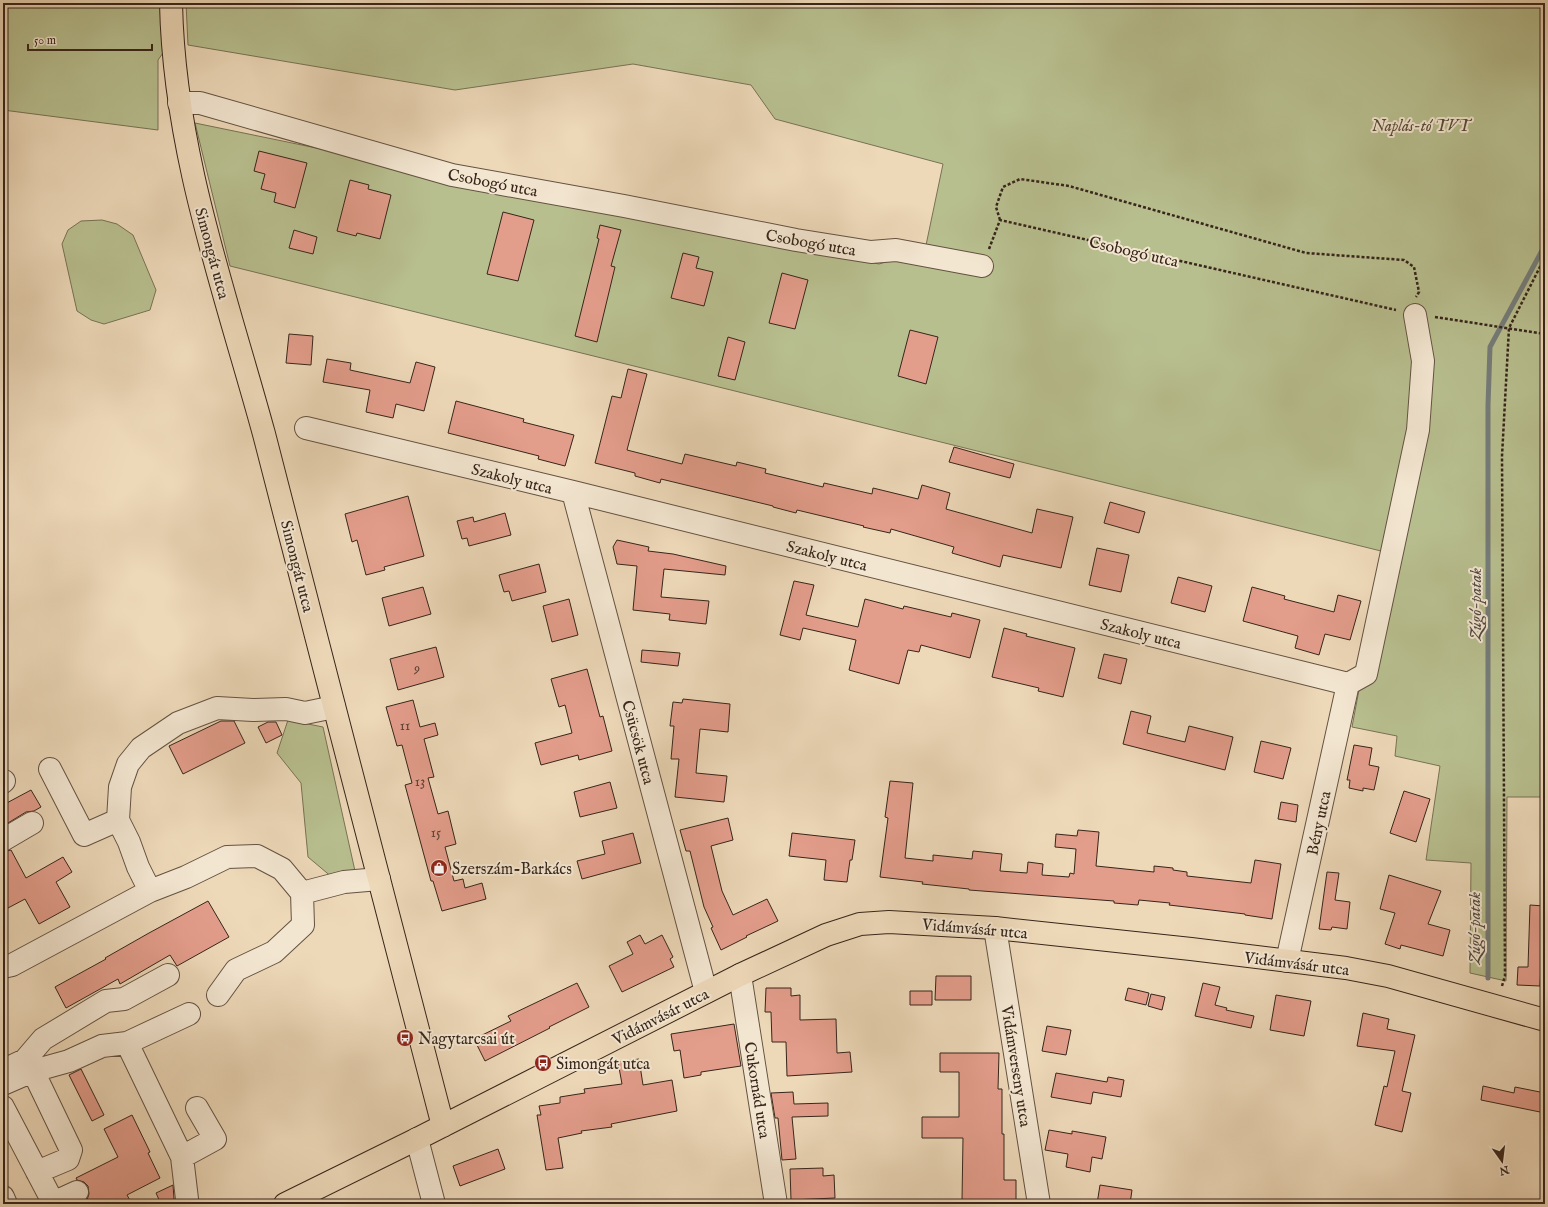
<svg xmlns="http://www.w3.org/2000/svg" width="1548" height="1207" font-family="'IM FELL English',serif">
<style>
.green{fill:#b8bf8f;stroke:#787254}
.lines{fill:none;stroke-linecap:round;stroke-linejoin:round}
.stream{stroke:#757d7a;stroke-width:5}
.building{fill:#e39d8b;stroke:#37251a}
.minor-casing{stroke:#645242;stroke-width:24}
.major-casing{stroke:#37251a;stroke-width:24}
.path{stroke:#37251a;stroke-width:2.5;stroke-dasharray:3 2;stroke-linecap:butt}
.minor{stroke:#f3e6d1;stroke-width:22}
.major{stroke:#edd8b8;stroke-width:22}
.labels{text-anchor:middle;stroke-width:4;stroke-linejoin:round;paint-order:stroke}
.number-label{font-size:14px;fill:#624336}
.park-label{font-size:16px;font-style:italic;fill:#574c37;stroke:#f3e6d1}
.street-label{font-size:16px;fill:#37251a;stroke:#f3e6d1}
.poi-label{font-size:16px;fill:#37251a;stroke:#f3e6d1;text-anchor:start}
.water-label{font-size:17px;font-style:italic;fill:#514a42;stroke:#f3e6d1}
</style>
<rect width="100%" height="100%" fill="#edd8b8"/>
<filter id="stains"><feTurbulence type="fractalNoise" baseFrequency=".005" numOctaves="4"/><feColorMatrix values="0 0 0 0 .2 0 0 0 0 .09 0 0 0 0 .02 0 0 0 .5 -.17"/></filter>
<radialGradient id="worn" r=".72"><stop offset=".6" stop-color="#630" stop-opacity="0"/><stop offset="1" stop-color="#630" stop-opacity=".3"/></radialGradient>
<path class="green" d="M 3,3 L 163,3 L 165,50 L 158,60 L 158,130 L 3,110 Z
M 186,3 L 1545,3 L 1545,797 L 1507,797 L 1506,981 L 1470,973 L 1471,863 L 1426,860 L 1440,766 L 1395,756 L 1397,736 L 1352,727 L 1385,552 L 230,266 L 195,123 L 879,264 L 925,250 L 943,164 L 775,119 L 751,85 L 633,64 L 455,90 L 188,45 Z
M 102,220 L 117,224 L 133,235 L 156,290 L 150,310 L 104,324 L 91,320 L 77,311 L 62,244 L 68,230 L 81,221 Z
M 288,720 L 323,727 L 355,871 L 333,878 L 308,857 L 301,783 L 277,753 Z"/>
<g class="lines">
<path class="stream" d="M 1488,978 L 1488,405 L 1490,347 L 1545,245"/>
</g>
<path class="building" d="M 259,151 L 307,163 L 295,208 L 274,202 L 276,193 L 261,189 L 265,174 L 254,171 Z
M 350,180 L 369,185 L 368,189 L 391,195 L 380,239 L 357,233 L 356,236 L 337,231 Z
M 503,212 L 534,220 L 518,281 L 487,274 Z
M 600,225 L 621,230 L 611,266 L 615,267 L 597,342 L 575,336 L 599,239 L 597,238 Z
M 294,230 L 317,237 L 313,254 L 289,248 Z
M 683,253 L 699,257 L 696,268 L 713,272 L 704,306 L 671,298 Z
M 782,273 L 808,280 L 795,329 L 769,323 Z
M 910,330 L 938,337 L 926,384 L 898,376 Z
M 289,334 L 313,336 L 311,365 L 286,363 Z
M 728,337 L 745,342 L 735,380 L 718,376 Z
M 327,359 L 351,363 L 350,370 L 410,383 L 416,362 L 435,367 L 424,411 L 396,404 L 393,418 L 366,412 L 370,390 L 323,382 Z
M 628,369 L 647,374 L 627,450 L 682,464 L 685,454 L 736,466 L 737,462 L 766,469 L 765,473 L 823,487 L 824,483 L 872,494 L 873,488 L 918,499 L 922,485 L 950,493 L 946,509 L 1032,533 L 1037,509 L 1073,517 L 1061,568 L 1003,555 L 1000,567 L 952,553 L 954,547 L 891,529 L 890,533 L 863,527 L 864,526 L 797,510 L 796,513 L 773,507 L 773,506 L 661,479 L 660,483 L 635,476 L 635,473 L 595,463 L 612,396 L 621,398 Z
M 456,401 L 524,419 L 523,422 L 574,435 L 565,466 L 538,459 L 539,456 L 448,433 Z
M 954,447 L 1014,464 L 1010,478 L 949,462 Z
M 408,496 L 424,556 L 384,567 L 385,570 L 366,575 L 357,540 L 352,542 L 345,514 Z
M 1110,502 L 1145,512 L 1139,533 L 1104,523 Z
M 505,513 L 511,535 L 469,546 L 467,538 L 462,539 L 457,521 L 473,517 L 474,522 Z
M 617,540 L 649,547 L 648,551 L 673,554 L 726,566 L 725,575 L 664,569 L 661,597 L 709,601 L 706,624 L 669,620 L 670,614 L 633,610 L 637,566 L 617,564 L 613,547 Z
M 1097,548 L 1129,555 L 1121,592 L 1089,585 Z
M 539,564 L 546,592 L 512,601 L 509,591 L 504,592 L 499,575 Z
M 1178,577 L 1212,586 L 1205,612 L 1171,603 Z
M 794,581 L 814,585 L 806,615 L 858,627 L 865,599 L 903,609 L 904,606 L 951,617 L 952,613 L 980,620 L 970,658 L 921,645 L 919,652 L 908,650 L 899,684 L 849,670 L 856,640 L 803,628 L 800,640 L 780,635 Z
M 423,587 L 431,614 L 389,626 L 382,598 Z
M 1252,587 L 1285,596 L 1284,599 L 1334,612 L 1338,595 L 1361,601 L 1350,640 L 1325,634 L 1319,655 L 1295,648 L 1298,636 L 1243,621 Z
M 569,599 L 578,635 L 552,642 L 543,606 Z
M 1004,628 L 1027,634 L 1026,636 L 1075,648 L 1063,697 L 1038,691 L 1039,688 L 992,677 Z
M 436,647 L 444,677 L 398,690 L 390,659 Z
M 642,650 L 680,653 L 678,666 L 641,662 Z
M 1104,654 L 1127,659 L 1121,684 L 1098,678 Z
M 587,669 L 600,717 L 603,716 L 612,751 L 579,760 L 578,755 L 541,765 L 535,743 L 572,733 L 565,705 L 559,707 L 551,679 Z
M 683,699 L 730,704 L 728,732 L 700,729 L 696,773 L 727,776 L 724,802 L 675,797 L 679,759 L 671,759 L 674,726 L 670,726 L 673,702 L 682,703 Z
M 413,700 L 420,727 L 435,723 L 438,735 L 424,739 L 434,777 L 428,778 L 438,814 L 448,811 L 456,844 L 445,847 L 454,881 L 463,879 L 465,888 L 482,883 L 486,899 L 442,911 L 433,881 L 431,881 L 405,785 L 412,783 L 402,745 L 397,746 L 386,707 Z
M 1131,711 L 1151,716 L 1147,733 L 1185,742 L 1189,726 L 1233,737 L 1225,770 L 1123,744 Z
M 221,721 L 234,721 L 245,743 L 183,774 L 169,746 Z
M 268,722 L 276,722 L 282,735 L 266,743 L 258,727 Z
M 1261,741 L 1291,748 L 1283,779 L 1254,772 Z
M 1354,745 L 1372,748 L 1369,765 L 1379,767 L 1374,790 L 1363,788 L 1363,791 L 1349,788 L 1350,780 L 1347,780 Z
M 890,781 L 913,783 L 905,858 L 933,861 L 933,855 L 972,859 L 973,851 L 1002,854 L 1000,871 L 1027,873 L 1028,862 L 1043,864 L 1042,875 L 1069,877 L 1070,873 L 1074,874 L 1076,849 L 1055,847 L 1056,834 L 1077,836 L 1078,830 L 1099,832 L 1096,866 L 1154,872 L 1154,866 L 1173,868 L 1173,870 L 1187,872 L 1187,876 L 1251,883 L 1255,860 L 1281,864 L 1272,919 L 1245,915 L 1245,914 L 1169,905 L 1170,903 L 1139,900 L 1138,905 L 1114,903 L 1114,901 L 969,890 L 969,889 L 922,884 L 923,882 L 880,877 L 888,818 L 885,817 Z
M 610,782 L 617,808 L 580,817 L 574,792 Z
M 31,790 L 41,807 L 34,811 L 26,812 L 3,826 L 3,805 Z
M 1404,791 L 1430,799 L 1416,842 L 1390,833 Z
M 1281,802 L 1298,805 L 1296,822 L 1278,819 Z
M 728,818 L 733,840 L 711,846 L 722,891 L 733,915 L 767,899 L 778,921 L 746,936 L 747,937 L 721,950 L 711,928 L 713,927 L 704,907 L 690,851 L 686,851 L 680,830 Z
M 633,833 L 641,863 L 582,879 L 577,861 L 605,854 L 602,841 Z
M 792,833 L 855,840 L 852,860 L 850,860 L 847,882 L 824,880 L 826,860 L 789,856 Z
M 11,850 L 26,878 L 63,857 L 72,872 L 56,882 L 70,907 L 39,924 L 25,899 L 8,908 L 3,899 L 3,852 Z
M 1327,872 L 1339,873 L 1335,900 L 1350,902 L 1347,929 L 1332,927 L 1331,930 L 1319,929 Z
M 1389,875 L 1441,891 L 1428,924 L 1450,930 L 1443,956 L 1401,945 L 1400,949 L 1385,944 L 1395,913 L 1380,909 Z
M 208,901 L 229,937 L 177,966 L 170,955 L 120,984 L 118,979 L 66,1008 L 55,987 L 106,959 L 105,958 L 149,933 Z
M 1530,905 L 1544,906 L 1540,986 L 1517,985 L 1518,967 L 1528,967 Z
M 640,935 L 645,944 L 662,935 L 673,957 L 670,959 L 674,967 L 622,992 L 609,966 L 633,954 L 627,942 Z
M 936,976 L 971,976 L 971,1000 L 935,1000 Z
M 577,983 L 589,1007 L 549,1027 L 550,1028 L 485,1061 L 474,1039 L 511,1021 L 508,1016 Z
M 1203,983 L 1220,987 L 1215,1005 L 1227,1008 L 1226,1010 L 1254,1016 L 1251,1028 L 1195,1016 Z
M 766,988 L 791,988 L 791,996 L 800,995 L 800,1020 L 836,1019 L 837,1053 L 850,1052 L 852,1072 L 787,1076 L 786,1042 L 772,1042 L 771,1012 L 765,1012 Z
M 1128,988 L 1149,993 L 1146,1005 L 1125,1000 Z
M 910,991 L 932,991 L 932,1005 L 910,1005 Z
M 1151,994 L 1165,997 L 1162,1010 L 1148,1006 Z
M 1276,995 L 1311,1001 L 1304,1036 L 1270,1030 Z
M 1363,1013 L 1389,1019 L 1387,1029 L 1415,1035 L 1402,1091 L 1411,1093 L 1402,1132 L 1375,1125 L 1384,1086 L 1387,1087 L 1395,1051 L 1357,1046 Z
M 734,1024 L 741,1066 L 701,1072 L 701,1075 L 684,1078 L 680,1050 L 674,1051 L 671,1034 Z
M 1047,1026 L 1071,1030 L 1066,1055 L 1042,1051 Z
M 940,1053 L 999,1053 L 998,1089 L 1002,1089 L 1002,1134 L 1004,1134 L 1004,1180 L 1016,1180 L 1016,1200 L 962,1200 L 963,1138 L 922,1138 L 922,1117 L 959,1117 L 959,1072 L 940,1072 Z
M 639,1059 L 643,1085 L 672,1080 L 677,1111 L 611,1124 L 612,1127 L 581,1131 L 582,1133 L 558,1138 L 563,1168 L 546,1170 L 537,1115 L 541,1115 L 539,1106 L 560,1103 L 560,1097 L 585,1093 L 584,1089 L 622,1084 L 618,1062 Z
M 81,1069 L 104,1115 L 92,1121 L 69,1075 Z
M 1056,1073 L 1107,1082 L 1108,1077 L 1124,1080 L 1121,1097 L 1093,1092 L 1091,1104 L 1051,1097 Z
M 1483,1086 L 1514,1093 L 1515,1087 L 1545,1093 L 1545,1113 L 1481,1100 Z
M 793,1092 L 794,1104 L 828,1103 L 828,1116 L 792,1117 L 796,1159 L 782,1160 L 778,1118 L 775,1118 L 771,1093 Z
M 132,1115 L 150,1152 L 148,1153 L 160,1178 L 127,1195 L 132,1204 L 89,1204 L 87,1200 L 89,1194 L 88,1186 L 84,1182 L 77,1180 L 76,1178 L 118,1157 L 104,1129 Z
M 1049,1130 L 1072,1134 L 1072,1131 L 1106,1137 L 1102,1159 L 1092,1157 L 1090,1172 L 1066,1167 L 1068,1154 L 1045,1150 Z
M 498,1149 L 505,1169 L 460,1186 L 453,1166 Z
M 823,1168 L 823,1176 L 834,1175 L 835,1198 L 791,1200 L 790,1169 Z
M 173,1185 L 174,1199 L 165,1204 L 161,1204 L 156,1193 Z
M 1100,1185 L 1132,1190 L 1130,1204 L 1097,1204 Z"/>
<g class="lines">
<g class="minor-casing">
<path id="minor" d="M 179,103 L 200,103 L 452,175 L 624,206 L 796,240 L 871,252 L 896,250 L 982,266
M 306,428 L 573,492 L 1348,684
M 573,492 L 706,992
M 1348,684 L 1366,674 L 1418,430 L 1423,361 L 1415,315
M 50,769 L 84,835 L 118,820
M 3,782 L 4,781
M 3,840 L 32,823
M 150,891 L 138,867 L 129,842 L 118,820 L 120,787 L 128,764 L 141,748 L 178,723 L 217,708 L 253,710 L 286,709 L 305,713 L 334,707
M 302,893 L 344,882 L 379,879
M 995,928 L 1039,1204
M 1287,961 L 1348,684
M 3,967 L 12,965 L 150,891 L 186,877 L 227,857 L 257,856 L 282,869 L 302,893 L 303,925 L 274,952 L 236,970 L 218,995
M 740,975 L 776,1204
M 127,1043 L 182,1157 L 187,1199 L 187,1204
M 4,1070 L 25,1060 L 43,1039 L 106,1001 L 124,999 L 168,975
M 33,1071 L 71,1150 L 68,1159 L 37,1172
M 3,1084 L 33,1071 L 69,1061 L 102,1046 L 127,1043 L 189,1014
M 3,1107 L 54,1204
M 417,1139 L 434,1204
M 182,1157 L 215,1139 L 197,1108
M 3,1197 L 6,1204
M 53,1203 L 77,1192"/>
</g>
<g class="major-casing">
<path id="major" d="M 171,3 C 174,153 225,291 264,434 C 287,522 309,610 332,698 C 369,841 406,984 443,1126
M 285,1204 L 417,1139 L 740,975 L 826,935 L 860,924 L 889,922 L 995,928 L 1191,949 L 1346,968 L 1388,976 L 1545,1020"/>
</g>
<path class="path" d="M 1000,220 L 996,207 L 1003,187 L 1020,179 L 1069,186 L 1306,253 L 1404,260 L 1414,267 L 1419,292 L 1416,297
M 989,249 L 1000,220 L 1396,310
M 1435,317 L 1545,334
M 1502,986 L 1505,976 L 1502,456 L 1509,328 L 1545,257"/>
<use href="#minor" class="minor"/>
<use href="#major" class="major"/>
</g>
<defs>
<g id="shop-disc" transform="scale(0.9)"><circle r="9.5" fill="#8f2418" stroke="#f3e6d1"/><path d="M-5-2.5h2.3a2.7 3.5 0 0 1 5.4 0H5L5.5 6h-11ZM-1.5-2.5h3a1.5 2.3 0 0 0-3 0Z" fill="#fff"/></g>
<g id="bus-disc" transform="scale(0.9)"><circle r="9.5" fill="#8f2418" stroke="#f3e6d1"/><path d="M-5-6H5V4H4V6H2V4H-2V6H-4V4H-5ZM-3.5-4V0h7V-4ZM-3.5 1.2v1.5H-2V1.2ZM2 1.2v1.5H3.5V1.2Z" fill="#fff"/></g>
</defs>
<g fill-rule="evenodd">
<use href="#shop-disc" x="439" y="868"/>
<use href="#bus-disc" x="405" y="1038"/>
<use href="#bus-disc" x="543" y="1063"/>
</g>
<g class="labels">
<g class="number-label">
<text x="417" y="673">9</text>
<text x="405" y="730">11</text>
<text x="420" y="786">13</text>
<text x="436" y="837">15</text>
</g>
<g class="park-label">
<text x="1421" y="131">Naplás-tó TVT</text>
</g>
<g class="street-label">
<text transform="translate(493 182) rotate(11)" y="6">Csobogó utca</text>
<text transform="translate(811 242) rotate(10)" y="6">Csobogó utca</text>
<text transform="translate(1134 251) rotate(13)" y="6">Csobogó utca</text>
<text transform="translate(213 253) rotate(75)" y="6">Simongát utca</text>
<text transform="translate(512 478) rotate(14)" y="6">Szakoly utca</text>
<text transform="translate(827 555) rotate(14)" y="6">Szakoly utca</text>
<text transform="translate(298 566) rotate(76)" y="6">Simongát utca</text>
<text transform="translate(1141 633) rotate(14)" y="6">Szakoly utca</text>
<text transform="translate(639 742) rotate(75)" y="6">Csücsök utca</text>
<text transform="translate(1318 823) rotate(-78)" y="6">Bény utca</text>
<text transform="translate(975 928) rotate(5)" y="6">Vidámvásár utca</text>
<text transform="translate(1297 963) rotate(7)" y="6">Vidámvásár utca</text>
<text transform="translate(660 1016) rotate(-27)" y="6">Vidámvásár utca</text>
<text transform="translate(1017 1066) rotate(81)" y="6">Vidámverseny utca</text>
<text transform="translate(758 1090) rotate(81)" y="6">Cukornád utca</text>
</g>
<g class="poi-label">
<text x="452" y="874">Szerszám-Barkács</text>
<text x="418" y="1044">Nagytarcsai út</text>
<text x="556" y="1069">Simongát utca</text>
</g>
<g class="water-label">
<text transform="translate(1475 604) rotate(-90)" y="6">Zúgó-patak</text>
<text transform="translate(1474 928) rotate(-90)" y="6">Zúgó-patak</text>
</g>
</g>
<rect width="1548" height="1207" fill="none" stroke="#edd8b8" stroke-width="16"/>
<rect x="4" y="4" width="1540" height="1199" fill="none" stroke="#37251a" stroke-width="2"/>
<rect x="8" y="8" width="1532" height="1191" fill="none" stroke="#37251a"/>
<g transform="translate(1502 1161) rotate(166)" stroke="#f3e6d1" stroke-width="3" paint-order="stroke">
<path d="M0-3L7 15L0 10L-7 15Z" fill="#37251a"/>
<text y="-6" font-size="11" font-weight="bold" text-anchor="middle" fill="#37251a">N</text>
</g>
<path d="M28 44v6h124v-6" fill="none" stroke="#37251a" stroke-width="2"/>
<text x="34" y="44" font-size="12" fill="#37251a" stroke="#f3e6d1" stroke-width="3" paint-order="stroke">50 m</text>
<rect width="100%" height="100%" filter="url(#stains)"/>
<rect width="100%" height="100%" fill="url(#worn)"/>
</svg>
